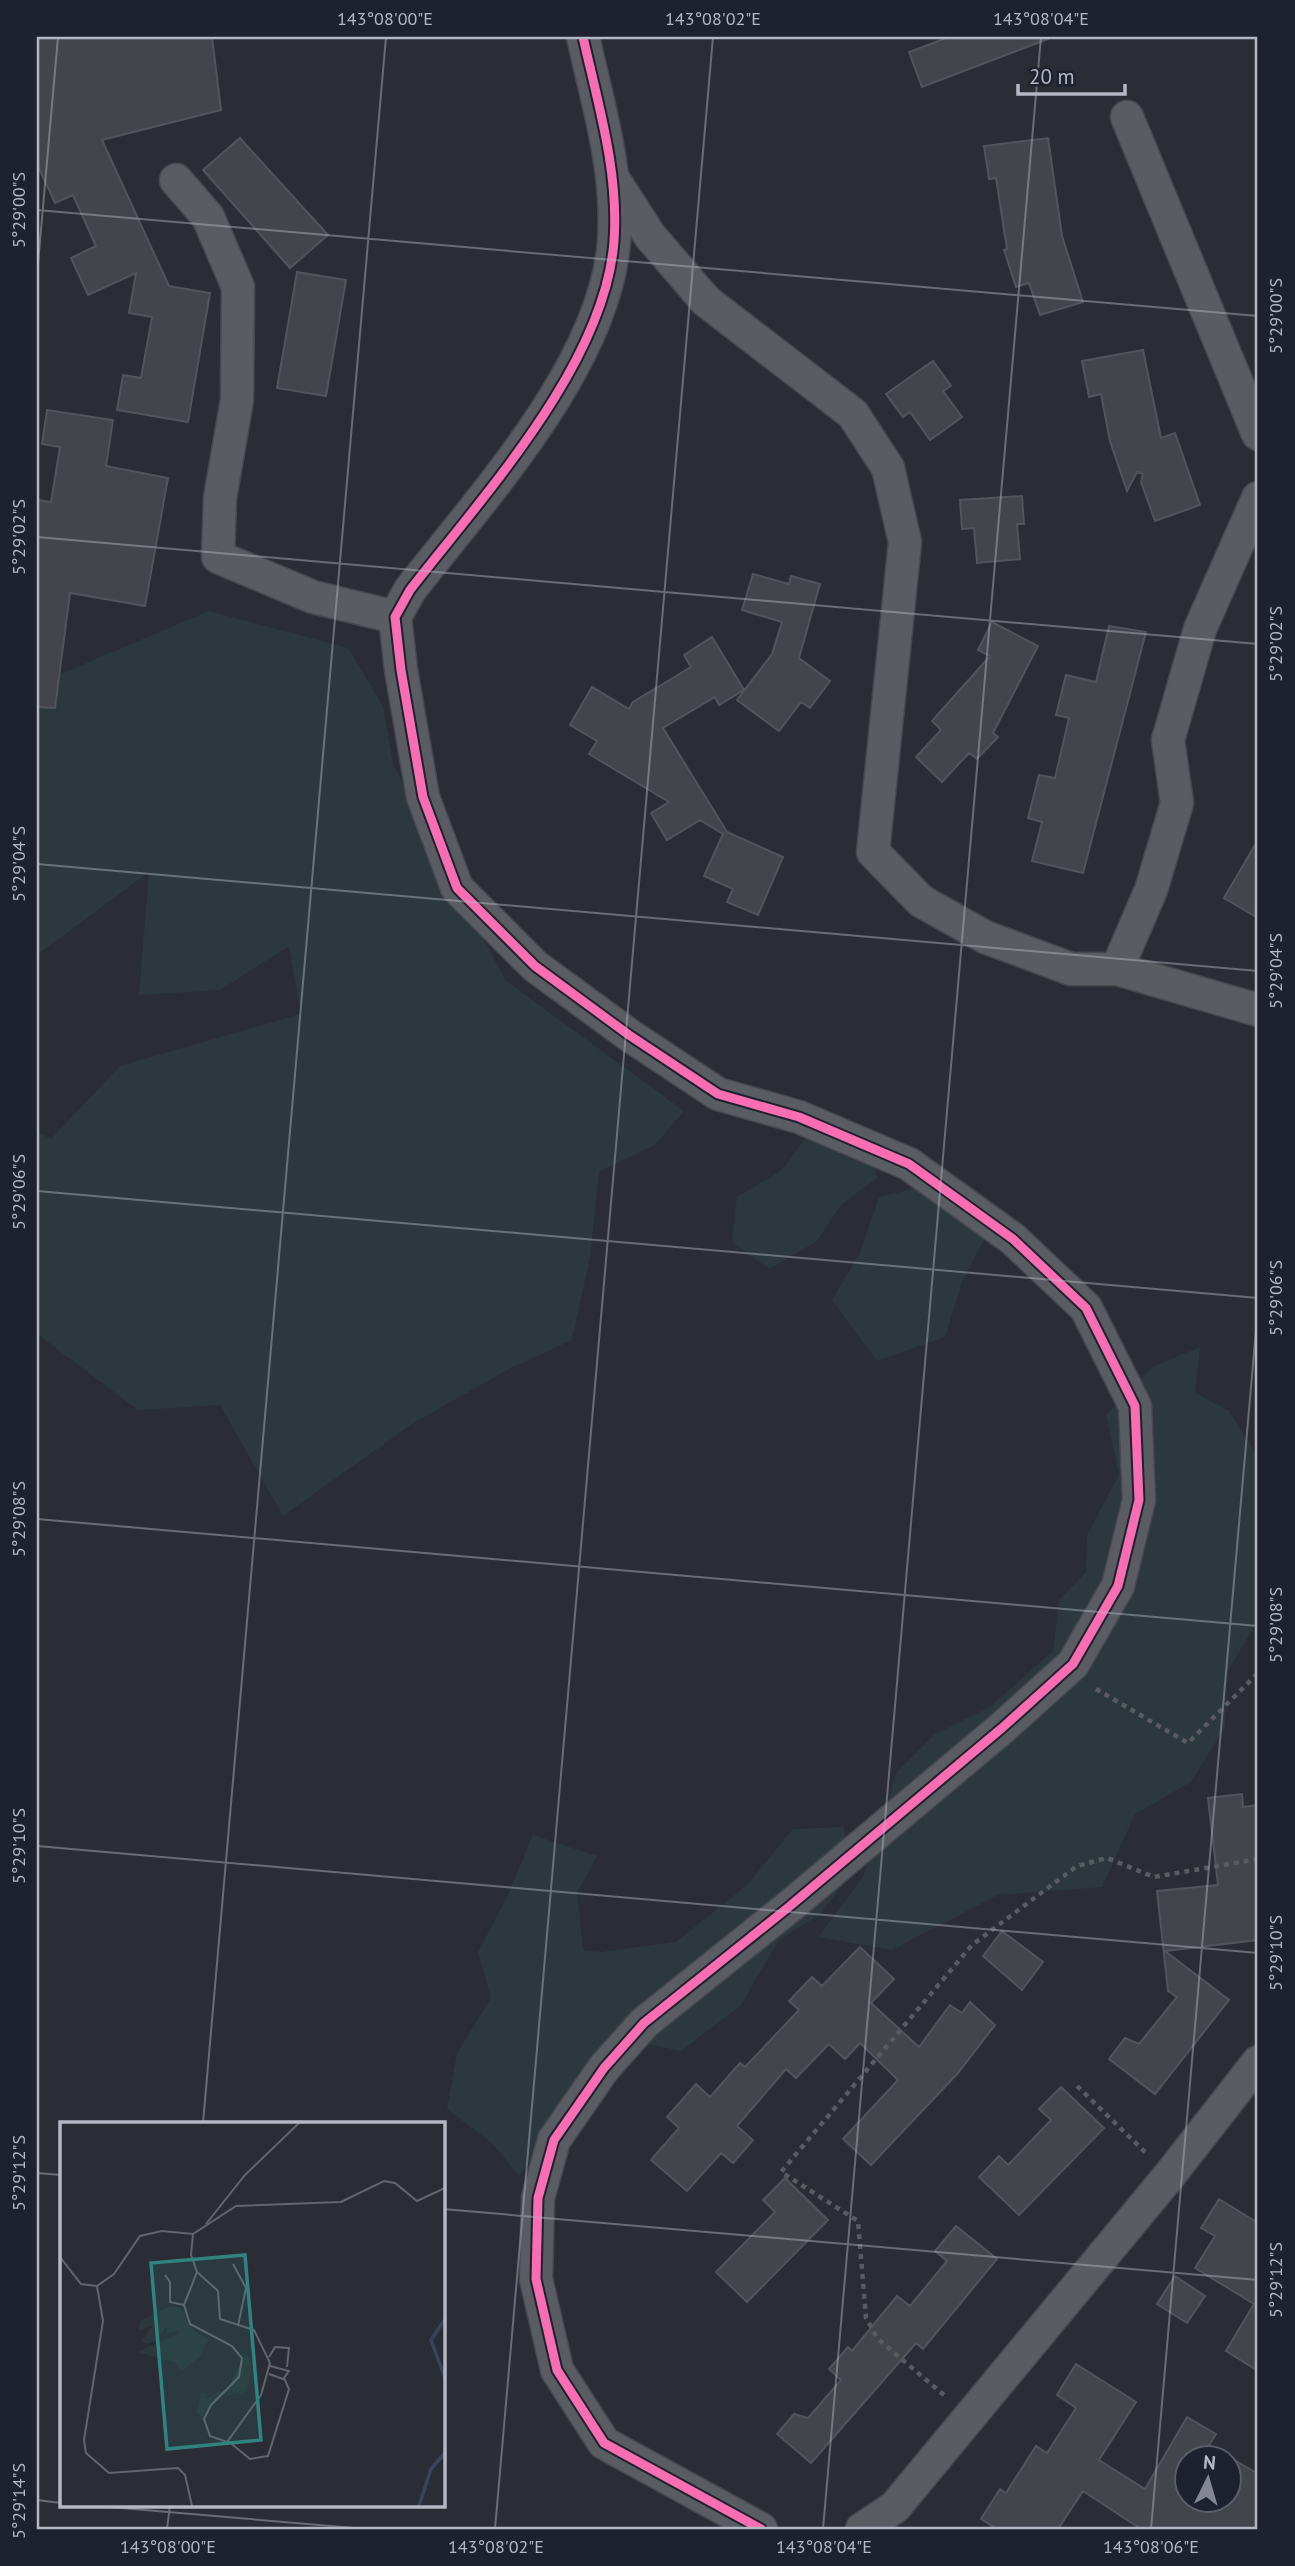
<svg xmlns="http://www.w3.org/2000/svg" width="1295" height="2566" font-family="'PT Sans',sans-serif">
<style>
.green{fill:#2c383d}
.building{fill:#43454c;stroke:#52545d;stroke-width:2;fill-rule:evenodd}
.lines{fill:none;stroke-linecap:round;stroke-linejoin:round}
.minor-casing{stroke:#46484e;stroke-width:35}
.path{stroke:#595b61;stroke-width:4.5;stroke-dasharray:5 5;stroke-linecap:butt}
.minor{stroke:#5a5c63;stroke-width:32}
.cycleway-casing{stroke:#1e212e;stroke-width:13}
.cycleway{stroke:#f96db3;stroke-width:9}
.ticks{fill:none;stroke:#b5b7c5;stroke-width:2;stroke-opacity:0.45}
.inset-river{fill:none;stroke:#3b425c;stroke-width:3.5}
.inset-road{fill:none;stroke:#62646f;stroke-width:2}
.view{fill:#30837f;fill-opacity:0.15;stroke:#30837f;stroke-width:3.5}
.inset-edge{fill:none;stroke:#b5b7c5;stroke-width:3.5}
.neatline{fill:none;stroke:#b5b7c5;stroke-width:2.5}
.ticks-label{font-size:18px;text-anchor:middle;fill:#b5b7c5}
</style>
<rect width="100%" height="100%" fill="#2a2d35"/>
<path class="green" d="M 209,611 L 348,648 L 383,706 L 393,764 L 505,980 L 684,1111 L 656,1144 L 599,1172 L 590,1257 L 572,1340 L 511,1368 L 415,1422 L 283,1516 L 220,1405 L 138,1410 L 37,1334 L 37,1132 L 51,1139 L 120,1066 L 301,1014 L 289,946 L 220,990 L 139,995 L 149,872 L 37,955 L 37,684 Z
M 807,1136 L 868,1153 L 878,1177 L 841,1205 L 816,1242 L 769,1269 L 732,1242 L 737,1197 L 782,1170 Z
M 926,1186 L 987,1234 L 962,1282 L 945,1337 L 877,1361 L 832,1300 L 860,1253 L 879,1197 Z
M 1200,1347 L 1195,1393 L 1229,1411 L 1258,1457 L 1258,1602 L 1255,1625 L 1228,1671 L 1225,1727 L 1191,1782 L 1135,1814 L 1102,1887 L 998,1895 L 892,1950 L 818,1937 L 863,1877 L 896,1773 L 934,1735 L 991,1706 L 1053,1651 L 1059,1600 L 1086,1572 L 1087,1535 L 1119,1475 L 1106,1415 L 1154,1366 Z
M 843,1827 L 855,1870 L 820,1914 L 778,1941 L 741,2005 L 681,2051 L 618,2038 L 519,2176 L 493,2144 L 447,2109 L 457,2053 L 491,1998 L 478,1952 L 508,1895 L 533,1835 L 597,1856 L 577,1893 L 583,1950 L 601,1952 L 676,1942 L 746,1886 L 793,1829 Z"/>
<path class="building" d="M 37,37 L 212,37 L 221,110 L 102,140 L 169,286 L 210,293 L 188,422 L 117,410 L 123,375 L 141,378 L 152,317 L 129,313 L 136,273 L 88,295 L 71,258 L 96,246 L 73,195 L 55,203 L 37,164 Z
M 949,37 L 1048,37 L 1048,39 L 922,87 L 909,52 Z
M 240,138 L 328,235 L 290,268 L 203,170 Z
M 1048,138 L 1062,236 L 1083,302 L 1040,315 L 1029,283 L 1016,287 L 1004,250 L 1007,249 L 996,178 L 989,179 L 984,146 Z
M 297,272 L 346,280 L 326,396 L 277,388 Z
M 1143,350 L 1161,438 L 1175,433 L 1200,505 L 1155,521 L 1141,482 L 1143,474 L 1137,472 L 1127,491 L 1110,441 L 1101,394 L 1089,397 L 1082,361 Z
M 933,361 L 951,386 L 943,391 L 962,417 L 930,440 L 910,412 L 903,417 L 886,394 Z
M 47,410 L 113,420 L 106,466 L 168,478 L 145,606 L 70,593 L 55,708 L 37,707 L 37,500 L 51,502 L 60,447 L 42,444 Z
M 1022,496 L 1024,524 L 1017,524 L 1020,559 L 977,563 L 974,528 L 962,529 L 960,500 Z
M 753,574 L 789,584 L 791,576 L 820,584 L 799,658 L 830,681 L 810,708 L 801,702 L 779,731 L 737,700 L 772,654 L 782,622 L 742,610 Z
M 992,622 L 1038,646 L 993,733 L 998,737 L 977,759 L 969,753 L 942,782 L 916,757 L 941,730 L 932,721 L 990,656 L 978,650 Z
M 1109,626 L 1146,632 L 1083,873 L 1032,861 L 1042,822 L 1028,818 L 1039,775 L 1055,778 L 1069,718 L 1056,715 L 1066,675 L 1096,682 Z
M 712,637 L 744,690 L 719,705 L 715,697 L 663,728 L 727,832 L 783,857 L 758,915 L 727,902 L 733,889 L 704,876 L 723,834 L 700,820 L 667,840 L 651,813 L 669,802 L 589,754 L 597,741 L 570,725 L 592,687 L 629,709 L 633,702 L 691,667 L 684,655 Z
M 1258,840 L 1258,918 L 1224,898 Z
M 1242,1794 L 1243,1807 L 1258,1805 L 1258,1940 L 1165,1951 L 1229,2000 L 1155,2094 L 1109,2059 L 1125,2038 L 1139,2044 L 1177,1997 L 1168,1991 L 1157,1891 L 1218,1885 L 1208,1798 Z
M 1002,1931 L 1043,1962 L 1022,1990 L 983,1956 Z
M 860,1947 L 894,1979 L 871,2003 L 919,2047 L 950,2005 L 962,2013 L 970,2002 L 995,2025 L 958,2073 L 871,2165 L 843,2139 L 898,2080 L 860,2043 L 845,2059 L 829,2044 L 796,2078 L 786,2069 L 737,2126 L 753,2140 L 733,2163 L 721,2153 L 687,2191 L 651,2160 L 679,2128 L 667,2117 L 696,2084 L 710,2097 L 740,2063 L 745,2067 L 799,2010 L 789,2001 L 812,1977 L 822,1986 Z
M 1061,2087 L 1104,2128 L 1019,2215 L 979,2177 L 999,2156 L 1008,2165 L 1051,2120 L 1039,2109 Z
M 785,2178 L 828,2220 L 747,2302 L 716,2272 L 775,2212 L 763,2200 Z
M 1219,2199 L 1258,2223 L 1258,2371 L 1226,2351 L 1254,2304 L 1195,2268 L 1215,2236 L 1201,2228 Z
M 956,2226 L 997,2259 L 923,2349 L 916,2343 L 811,2463 L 777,2434 L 794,2414 L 808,2418 L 841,2380 L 829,2369 L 848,2347 L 852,2351 L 897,2296 L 910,2306 L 947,2261 L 935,2251 Z
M 1175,2276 L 1205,2296 L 1187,2323 L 1157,2304 Z
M 1076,2364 L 1136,2402 L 1099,2460 L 1145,2489 L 1187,2417 L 1216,2434 L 1209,2445 L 1258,2474 L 1258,2529 L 1141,2529 L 1083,2491 L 1058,2529 L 997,2529 L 981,2519 L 1000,2489 L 1006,2493 L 1036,2446 L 1047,2453 L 1076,2408 L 1057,2395 ZM 1186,2458 L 1228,2458 L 1228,2500 L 1186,2500 Z"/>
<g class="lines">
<g class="minor-casing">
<path id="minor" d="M 583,37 C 598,104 619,172 614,241 C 605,364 483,496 410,590 L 395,617 L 401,670 L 423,797 L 457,888 L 535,966 L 629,1035 L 718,1094 L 799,1117 L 909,1164 L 1013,1239 L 1086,1308 L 1135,1406 L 1139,1500 L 1118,1586 L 1073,1664 L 1002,1728 L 790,1906 L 644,2023 L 604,2068 L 554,2140 L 538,2198 L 536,2279 L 557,2370 L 604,2443 L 761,2529
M 1127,117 L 1258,434
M 176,180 L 208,217 L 238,287 L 237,400 L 220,498 L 218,557 L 313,597 L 395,617
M 614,180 L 650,236 L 706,301 L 853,414 L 888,468 L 905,542 L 873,852 L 921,901 L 985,937 L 1071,969 L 1117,969 L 1258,1010
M 1117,969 L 1151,890 L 1177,803 L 1168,740 L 1200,629 L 1258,498
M 862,2529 L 895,2507 L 1169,2176 L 1258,2062"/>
</g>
<path class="path" d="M 1096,1689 L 1188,1743 L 1258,1673
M 1077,2086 L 1146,2153
M 944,2395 L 878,2339 L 866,2318 L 858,2221 L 781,2172 L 972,1945 L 1077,1866 L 1107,1858 L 1154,1877 L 1258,1859"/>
<use href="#minor" class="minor"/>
<g class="cycleway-casing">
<path id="cycleway" d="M 583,37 C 598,104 619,172 614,241 C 605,364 483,496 410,590 L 395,617 L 401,670 L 423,797 L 457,888 L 535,966 L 629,1035 L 718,1094 L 799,1117 L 909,1164 L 1013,1239 L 1086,1308 L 1135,1406 L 1139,1500 L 1118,1586 L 1073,1664 L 1002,1728 L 790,1906 L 644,2023 L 604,2068 L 554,2140 L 538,2198 L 536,2279 L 557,2370 L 604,2443 L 761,2529"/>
</g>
<use href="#cycleway" class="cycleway"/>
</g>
<path class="ticks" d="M 37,210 L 1258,316M 37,275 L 58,37M 37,537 L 1258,644M 37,864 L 1258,971M 37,1191 L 1258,1298M 37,1519 L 1258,1626M 37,1846 L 1258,1953M 203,2123 L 386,37M 37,2173 L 61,2175M 443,2209 L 1258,2280M 37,2500 L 61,2503M 86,2505 L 366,2529M 167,2529 L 170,2505M 495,2529 L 713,37M 823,2529 L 1041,37M 1151,2529 L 1258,1307"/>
<g transform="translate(60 2122)">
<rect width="385" height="385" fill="#2a2d35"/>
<path d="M 110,184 L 120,186 L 134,209 L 148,217 L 141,234 L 121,249 L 116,241 L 77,230 L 119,212 L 118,208 L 107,212 L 107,204 L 95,219 L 86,222 L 82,219 L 92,204 L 79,208 L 81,198 ZM 186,231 L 192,242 L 189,262 L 183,271 L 162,274 L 142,295 L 137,291 L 141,270 L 146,271 L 146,278 L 160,268 L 165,271 Z" fill="#2c383d"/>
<path class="inset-river" d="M 385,197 L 371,218 L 385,256M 359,384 L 371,347 L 385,331"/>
<path class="inset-road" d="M 146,102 L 185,53 L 239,1M 133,112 L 131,133 L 137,150 L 158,169 L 160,197 L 194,208 L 210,241 L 201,273 L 167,320 L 150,314 L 144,297 L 151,283 L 179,255 L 182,236 L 172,224 L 130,202 L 124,183 L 137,150M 0,135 L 21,162 L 37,164 L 54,152 L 80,114 L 102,109 L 133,112 L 176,84 L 281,80 L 324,59 L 335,61 L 357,79 L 385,66M 173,142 L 186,166 L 178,204M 105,153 L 110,160 L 110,180 L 124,183M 37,164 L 43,199 L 24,318 L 26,331 L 49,351 L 118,346 L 125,353 L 132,384M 209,235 L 215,225 L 229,226 L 227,245M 209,252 L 223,257 L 229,249 L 210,244M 168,319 L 190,337 L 208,334 L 229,267 L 224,256"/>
<path class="view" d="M 185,133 L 201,318 L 107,327 L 91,141 Z"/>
<rect width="385" height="385" class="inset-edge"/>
</g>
<rect width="1295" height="2566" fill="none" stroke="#1e212e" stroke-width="77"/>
<g transform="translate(1208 2479) rotate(5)"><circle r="33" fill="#1e212e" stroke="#5a5d6a" stroke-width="2"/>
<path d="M0-5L12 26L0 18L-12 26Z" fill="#848793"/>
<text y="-10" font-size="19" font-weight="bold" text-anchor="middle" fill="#b5b7c5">N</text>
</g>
<path d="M1018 84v10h107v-10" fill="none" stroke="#b5b7c5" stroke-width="3.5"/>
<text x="1029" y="84" font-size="21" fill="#b5b7c5" stroke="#1e212e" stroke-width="5" paint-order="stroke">20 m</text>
<rect x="38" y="38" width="1218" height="2490" class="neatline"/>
<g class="ticks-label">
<text x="385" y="25">143°08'00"E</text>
<text x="713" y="25">143°08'02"E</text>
<text x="1041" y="25">143°08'04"E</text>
<text transform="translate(19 210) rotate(-90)" y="6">5°29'00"S</text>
<text transform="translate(1276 316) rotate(-90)" y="6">5°29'00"S</text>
<text transform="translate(19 537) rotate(-90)" y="6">5°29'02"S</text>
<text transform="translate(1276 644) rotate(-90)" y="6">5°29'02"S</text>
<text transform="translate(19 864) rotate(-90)" y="6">5°29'04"S</text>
<text transform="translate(1276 971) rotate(-90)" y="6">5°29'04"S</text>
<text transform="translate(19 1192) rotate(-90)" y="6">5°29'06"S</text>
<text transform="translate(1276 1298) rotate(-90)" y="6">5°29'06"S</text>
<text transform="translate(19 1519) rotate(-90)" y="6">5°29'08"S</text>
<text transform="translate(1276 1625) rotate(-90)" y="6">5°29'08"S</text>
<text transform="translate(19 1846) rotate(-90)" y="6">5°29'10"S</text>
<text transform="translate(1276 1953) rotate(-90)" y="6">5°29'10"S</text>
<text transform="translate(19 2173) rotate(-90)" y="6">5°29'12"S</text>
<text transform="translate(1276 2280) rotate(-90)" y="6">5°29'12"S</text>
<text transform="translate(19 2501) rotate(-90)" y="6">5°29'14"S</text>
<text x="168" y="2553">143°08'00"E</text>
<text x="496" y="2553">143°08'02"E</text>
<text x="824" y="2553">143°08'04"E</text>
<text x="1151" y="2553">143°08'06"E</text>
</g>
</svg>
